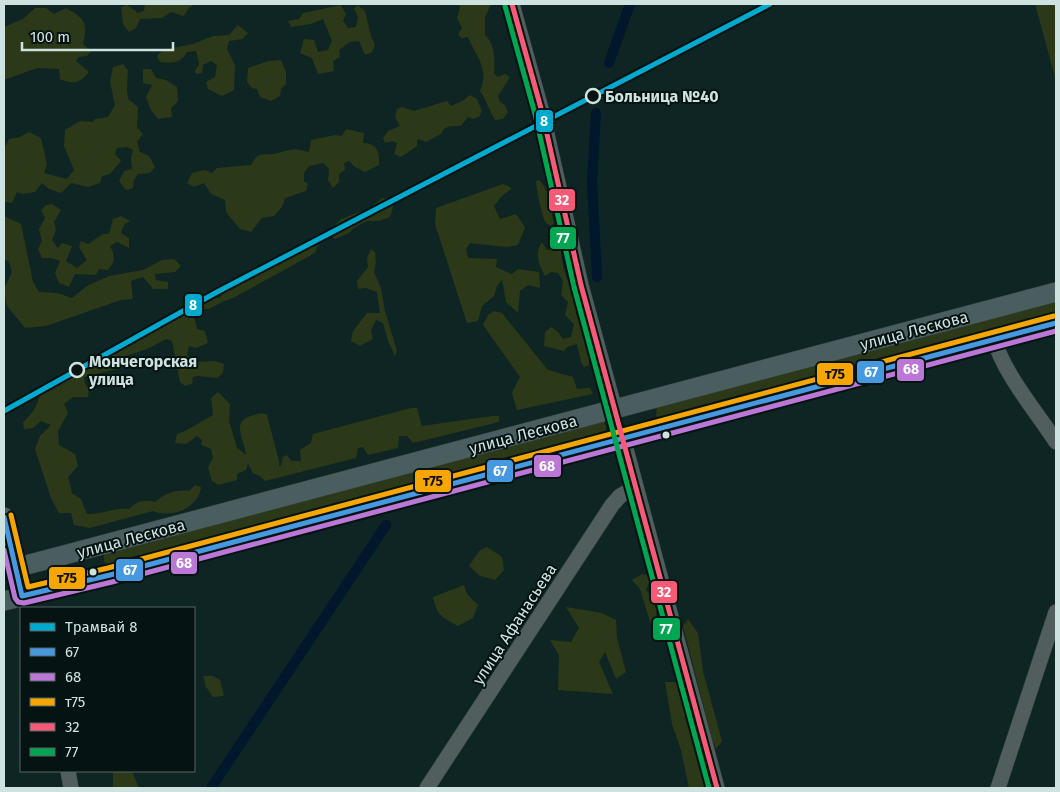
<svg xmlns="http://www.w3.org/2000/svg" width="1060" height="792" font-family="'Fira Sans',sans-serif">
<style>
.green{fill:#2b3919}
.lines{fill:none;stroke-linecap:round;stroke-linejoin:round}
.canal{stroke:#01172b;stroke-width:10}
.minor-casing{stroke:#31403f;stroke-width:16}
.major-casing{stroke:#31403f;stroke-width:20}
.minor{stroke:#505f5e;stroke-width:15}
.major{stroke:#4a5e5f;stroke-width:19}
.bus-1-casing{stroke:#051312;stroke-width:9}
.bus-2-casing{stroke:#051312;stroke-width:9}
.bus-3-casing{stroke:#051312;stroke-width:9}
.bus-4-casing{stroke:#051312;stroke-width:9}
.bus-5-casing{stroke:#051312;stroke-width:9}
.bus-1{stroke:#4699e1;stroke-width:5}
.bus-2{stroke:#ba77d6;stroke-width:5}
.bus-3{stroke:#f7a600;stroke-width:5}
.bus-4{stroke:#f75a77;stroke-width:5}
.bus-5{stroke:#00a651;stroke-width:5}
.tram-1-casing{stroke:#051312;stroke-width:9}
.tram-1{stroke:#00a9ce;stroke-width:5}
.stop-dot{fill:#051312;stroke:#cee2df;stroke-width:2.5}
.bus-dot{fill:#cee2df;stroke:#051312;stroke-width:2}
.labels{text-anchor:middle;stroke-width:4;stroke-linejoin:round;paint-order:stroke}
.stop-label{font-size:16px;font-weight:bold;fill:#cee2df;stroke:#051312;text-anchor:start}
.street-label{font-size:16px;fill:#cee2df;stroke:#051312}
.line-badge{stroke:#051312;stroke-width:2}
.badge-label{font-size:14px;text-anchor:middle;font-weight:bold;fill:#fff}
.pale-badge-label{font-size:14px;text-anchor:middle;font-weight:bold;fill:#111}
</style>
<rect width="100%" height="100%" fill="#0e2523"/>
<path class="green" d="M 145,4 L 195,4 L 189,8 L 184,16 L 171,12 L 162,18 L 140,19 L 136,28 L 129,32 L 123,24 L 121,7 L 127,5 L 138,13 L 144,11 Z
M 459,4 L 491,4 L 485,17 L 485,35 C 495,43 495,61 494,73 L 498,77 L 505,74 L 510,77 L 498,96 L 500,102 L 505,105 L 508,112 L 503,119 L 495,120 C 489,110 487,101 480,91 C 490,68 476,58 468,37 L 461,38 L 458,34 L 462,28 L 457,18 L 460,8 Z
M 1035,4 L 1056,4 L 1056,78 L 1055,77 Z
M 341,5 L 346,14 L 343,21 L 348,28 L 356,27 L 358,17 L 354,9 L 357,5 L 365,11 L 371,36 L 375,45 L 372,52 L 365,55 L 359,41 L 350,42 L 339,50 L 340,57 L 333,61 L 334,71 L 318,74 L 312,58 L 300,53 L 304,39 L 314,40 L 318,52 L 328,50 L 332,41 L 323,19 L 311,24 L 291,27 L 288,21 L 299,19 L 303,13 Z
M 35,8 L 46,8 L 54,14 L 66,8 C 85,19 88,22 83,44 L 91,51 L 87,56 L 79,57 L 76,61 L 89,72 C 80,83 73,85 60,79 L 59,69 L 37,68 L 4,80 L 4,27 L 23,19 Z
M 238,25 L 248,33 L 243,39 L 229,41 L 227,49 L 235,65 L 234,90 L 222,96 L 208,89 L 206,82 L 215,77 L 217,65 L 211,61 L 203,65 L 202,73 L 196,74 L 195,71 L 199,64 L 196,51 L 187,52 C 181,63 172,64 160,62 L 157,56 L 163,50 L 193,44 L 213,36 L 229,35 Z
M 281,60 L 286,72 L 286,84 L 281,89 L 280,96 L 271,101 L 260,97 L 257,89 L 252,88 L 247,82 L 248,68 L 268,61 Z
M 123,64 L 128,70 L 127,89 L 128,99 L 138,107 L 137,127 L 143,134 L 137,142 L 140,152 L 149,156 L 155,167 L 150,173 L 138,174 L 134,180 L 133,188 L 126,190 L 119,181 L 124,171 L 132,169 L 131,158 L 133,150 L 127,147 L 117,148 L 115,154 L 121,161 L 110,174 L 102,176 L 100,183 L 88,187 L 71,183 L 61,193 L 49,189 L 42,183 L 35,192 L 23,194 L 17,192 L 12,203 L 4,202 L 4,146 L 6,145 L 9,139 L 20,137 L 29,132 L 41,138 L 47,164 L 44,173 L 67,179 L 74,170 L 64,146 L 65,130 L 80,121 L 93,122 L 95,119 L 108,117 L 115,105 L 110,82 L 113,67 Z
M 143,69 L 151,69 L 156,78 L 166,80 L 177,87 L 178,101 L 171,108 L 172,117 L 158,119 L 151,110 L 146,97 L 152,85 L 143,83 Z
M 470,95 L 477,99 L 482,111 L 479,117 L 473,119 L 468,117 L 461,126 C 452,126 444,125 441,134 L 426,142 L 419,139 L 417,140 L 417,146 L 401,157 L 394,154 L 397,143 L 393,141 L 385,143 L 383,138 L 388,131 L 400,126 L 395,117 L 397,109 L 402,107 L 414,111 L 447,101 L 451,106 L 464,100 Z
M 346,129 L 364,133 L 363,143 C 377,143 380,152 379,165 L 365,172 L 355,167 L 349,161 L 344,163 L 345,170 L 339,174 L 339,182 L 333,188 L 328,180 L 329,169 L 323,163 L 309,166 L 304,173 L 304,181 L 308,184 L 306,191 L 285,198 L 282,207 L 274,216 L 262,218 L 251,232 L 240,229 L 226,212 L 225,200 L 211,194 L 204,183 L 194,187 L 187,183 L 192,173 L 205,170 L 212,173 L 217,168 L 251,165 C 259,149 264,157 278,153 C 293,149 293,148 309,152 L 311,140 L 335,135 L 342,136 Z
M 539,180 C 550,190 550,209 554,223 L 551,226 C 549,225 546,223 545,221 C 542,217 536,186 536,181 Z
M 503,184 L 512,188 L 501,197 L 494,206 L 500,219 L 516,214 L 525,227 L 518,245 L 507,247 L 470,243 L 466,249 L 468,258 L 497,259 L 496,267 L 512,274 L 518,269 L 539,272 L 540,288 L 528,285 L 520,291 L 518,313 L 506,302 L 502,280 L 497,286 L 494,296 L 482,306 L 478,321 L 467,323 L 435,224 L 436,208 Z
M 382,198 L 391,199 L 394,204 L 390,217 L 379,221 L 367,221 L 354,228 L 349,233 L 335,239 L 329,234 L 333,227 L 341,219 L 359,212 L 366,211 Z
M 52,204 L 61,210 L 54,222 L 56,230 L 52,240 L 58,248 L 62,243 L 72,246 L 66,261 L 77,268 L 87,260 L 79,247 L 81,241 L 88,244 L 103,234 L 109,234 L 113,219 L 121,216 L 130,221 L 124,225 L 121,233 L 129,238 L 129,248 L 117,242 L 110,246 L 113,252 L 114,261 L 108,270 L 99,269 L 96,275 L 75,274 L 69,287 L 59,283 L 55,273 L 60,261 L 52,258 L 42,258 L 38,249 L 42,241 L 39,229 L 45,218 L 41,210 L 46,205 Z
M 4,216 L 21,224 L 33,282 L 39,292 L 57,293 L 72,298 L 87,286 L 109,276 L 143,270 L 162,260 L 174,259 L 181,266 L 175,272 L 155,274 L 156,280 L 168,282 L 168,289 L 153,289 L 143,277 L 131,281 L 133,299 L 121,300 L 46,326 L 25,328 L 7,306 L 4,289 L 12,272 L 9,262 L 4,259 Z
M 313,240 L 318,245 L 315,253 L 233,298 L 224,301 L 209,309 L 197,309 L 194,316 L 197,329 L 205,331 L 208,343 L 196,348 L 189,346 L 187,355 L 196,362 L 215,361 L 224,364 L 223,373 L 217,378 L 199,376 L 193,377 L 192,384 L 185,386 L 180,382 L 172,341 L 166,339 L 147,349 L 126,356 L 117,369 L 84,377 L 85,384 L 89,389 L 88,397 L 73,397 L 64,404 L 68,413 L 58,431 L 59,445 L 75,454 L 78,466 L 68,477 L 72,493 L 81,499 L 87,514 C 102,514 116,507 129,509 C 137,501 144,499 155,502 C 164,494 177,489 189,491 L 195,485 L 201,487 C 199,508 171,519 153,511 L 90,528 L 74,525 L 71,513 L 59,513 L 51,498 L 35,449 L 40,436 L 51,425 L 41,421 L 33,428 L 24,429 L 23,422 C 35,412 39,402 41,387 L 60,375 L 77,370 L 89,359 L 109,352 L 127,337 L 152,324 L 161,324 L 171,314 L 203,298 L 220,298 L 225,288 L 270,265 L 292,255 L 304,243 Z
M 542,242 L 547,250 L 557,248 L 561,251 L 563,267 L 577,306 L 576,314 L 589,347 L 589,365 L 584,367 L 581,362 L 577,344 L 567,347 L 564,351 L 544,346 L 545,332 L 551,327 L 558,332 L 563,339 L 571,337 L 574,324 L 565,315 L 568,302 L 561,295 L 563,281 L 558,273 L 551,272 L 545,276 C 539,264 534,254 542,242 Z
M 371,249 L 375,252 L 376,262 L 374,272 L 381,288 L 385,311 L 397,351 L 395,356 L 388,341 L 383,323 L 376,320 L 371,330 L 373,339 L 360,346 L 351,341 L 353,331 L 367,313 L 380,313 L 377,292 L 366,288 L 358,289 L 357,281 L 368,267 L 367,258 Z
M 1056,299 L 1056,318 L 661,421 L 656,415 L 657,407 Z
M 494,311 L 502,313 L 548,370 L 573,377 L 577,389 L 590,388 L 593,394 L 517,410 L 512,393 L 520,377 L 483,325 L 488,315 Z
M 218,392 L 230,404 L 229,421 L 237,448 L 246,455 C 245,440 230,422 251,416 C 257,414 261,412 267,415 L 279,461 L 279,466 L 281,466 L 283,457 L 287,455 L 291,461 L 301,461 L 300,450 L 311,443 L 313,434 L 411,408 L 417,408 L 422,426 L 492,416 L 499,416 L 499,422 L 413,443 L 407,436 L 399,436 L 398,448 L 368,455 L 363,447 L 358,448 L 356,458 L 265,481 L 260,476 L 253,473 L 248,463 L 246,470 L 237,474 L 237,480 L 218,485 L 212,481 L 208,467 L 213,458 L 211,449 L 201,445 L 202,440 L 197,436 L 186,444 L 175,443 L 177,434 C 190,430 201,421 213,415 L 211,398 Z
M 603,420 L 606,426 L 605,434 L 108,567 L 104,561 L 104,554 Z
M 487,547 L 502,557 L 504,570 L 495,580 L 480,576 L 469,566 L 479,551 Z
M 642,574 L 651,576 L 646,590 C 659,605 658,614 653,632 L 640,589 L 632,580 Z
M 464,585 L 467,594 L 478,605 L 473,618 L 458,626 C 442,617 437,616 433,597 Z
M 566,607 L 602,613 L 616,620 L 617,638 L 626,672 L 616,679 L 605,652 L 599,662 L 613,694 L 558,690 L 559,655 L 550,640 L 571,642 L 579,628 Z
M 688,619 L 698,633 L 703,671 L 722,741 L 716,749 L 712,739 L 683,626 Z
M 203,676 L 213,676 L 220,680 L 224,696 L 213,697 L 206,687 Z
M 665,682 L 680,682 L 692,709 L 696,752 L 708,788 L 689,788 L 681,750 L 672,724 Z
M 113,771 L 132,771 L 139,788 L 113,788 Z"/>
<g class="lines">
<path class="canal" d="M 609,63 L 630,4
M 596,113 L 592,181 L 597,277
M 211,788 L 386,525"/>
<g class="minor-casing">
<path id="minor" d="M 512,4 L 542,112 L 581,285 L 615,410
M 994,339 C 1004,374 1036,411 1056,442
M 623,438 L 717,788
M 68,771 L 71,788
M 427,788 L 612,505 L 620,496 L 636,487
M 998,788 L 1056,612"/>
</g>
<g class="major-casing">
<path id="major" d="M 4,517 L 22,596
M 15,568 L 1056,292
M 4,601 L 110,575 L 1056,323"/>
</g>
<use href="#minor" class="minor"/>
<use href="#major" class="major"/>
<g class="bus-1-casing">
<path id="bus-1" d="M 4,517 L 22,596 L 110,575 L 1056,323"/>
</g>
<g class="bus-2-casing">
<path id="bus-2" d="M 4,550 L 15,598 L 18,602 L 24,603 L 112,582 L 1056,331"/>
</g>
<g class="bus-3-casing">
<path id="bus-3" d="M 11,515 L 28,587 L 108,568 L 1054,316"/>
</g>
<g class="bus-4-casing">
<path id="bus-4" d="M 512,4 L 542,112 L 581,285 L 717,788"/>
</g>
<g class="bus-5-casing">
<path id="bus-5" d="M 505,6 L 535,114 L 574,287 L 709,788"/>
</g>
<use href="#bus-1" class="bus-1"/>
<use href="#bus-2" class="bus-2"/>
<use href="#bus-3" class="bus-3"/>
<use href="#bus-4" class="bus-4"/>
<use href="#bus-5" class="bus-5"/>
<g class="tram-1-casing">
<path id="tram-1" d="M 4,411 L 217,292 L 770,4"/>
</g>
<use href="#tram-1" class="tram-1"/>
</g>
<g class="stop-dot">
<circle cx="593" cy="96" r="7"/>
<circle cx="77" cy="370" r="7"/>
</g>
<g class="bus-dot">
<circle cx="666" cy="435" r="4.5"/>
<circle cx="93" cy="572" r="4.5"/>
</g>
<g class="labels">
<g class="stop-label">
<text x="605" y="102">Больница №40</text>
<text x="89" y="367">Мончегорская<tspan x="89" dy="18">улица</tspan></text>
</g>
<g class="street-label">
<text transform="translate(914 330) rotate(-15)" y="6">улица Лескова</text>
<text transform="translate(523 434) rotate(-15)" y="6">улица Лескова</text>
<text transform="translate(131 538) rotate(-15)" y="6">улица Лескова</text>
<text transform="translate(514 624) rotate(-57)" y="6">улица Афанасьева</text>
</g>
</g>
<g class="line-badge">
<rect x="535" y="109" width="19" height="24" rx="5" fill="#00a9ce"/>
<rect x="548" y="188" width="28" height="24" rx="5" fill="#f75a77"/>
<rect x="549" y="226" width="28" height="24" rx="5" fill="#00a651"/>
<rect x="184" y="293" width="19" height="24" rx="5" fill="#00a9ce"/>
<rect x="896" y="358" width="29" height="24" rx="5" fill="#ba77d6"/>
<rect x="856" y="360" width="29" height="24" rx="5" fill="#4699e1"/>
<rect x="816" y="362" width="38" height="24" rx="5" fill="#f7a600"/>
<rect x="533" y="454" width="29" height="24" rx="5" fill="#ba77d6"/>
<rect x="486" y="459" width="28" height="24" rx="5" fill="#4699e1"/>
<rect x="414" y="469" width="38" height="24" rx="5" fill="#f7a600"/>
<rect x="170" y="551" width="28" height="24" rx="5" fill="#ba77d6"/>
<rect x="115" y="558" width="29" height="24" rx="5" fill="#4699e1"/>
<rect x="48" y="566" width="38" height="24" rx="5" fill="#f7a600"/>
<rect x="650" y="580" width="28" height="24" rx="5" fill="#f75a77"/>
<rect x="652" y="617" width="29" height="24" rx="5" fill="#00a651"/>
</g>
<g class="badge-label">
<text x="544" y="126">8</text>
<text x="562" y="205">32</text>
<text x="563" y="243">77</text>
<text x="193" y="310">8</text>
<text x="911" y="374">68</text>
<text x="871" y="377">67</text>
<text x="547" y="471">68</text>
<text x="500" y="476">67</text>
<text x="184" y="568">68</text>
<text x="130" y="575">67</text>
<text x="664" y="597">32</text>
<text x="666" y="634">77</text>
</g>
<g class="pale-badge-label">
<text x="835" y="379">т75</text>
<text x="433" y="486">т75</text>
<text x="67" y="583">т75</text>
</g>
<rect width="1060" height="792" fill="none" stroke="#cee2df" stroke-width="10"/>
<rect x="20" y="607" width="175" height="165" fill="#051312" stroke="#556664"/>
<rect x="30" y="623" width="25" height="8" fill="#00a9ce" stroke="#556664"/>
<text x="65" y="632" font-size="15" fill="#cee2df">Трамвай 8</text>
<rect x="30" y="648" width="25" height="8" fill="#4699e1" stroke="#556664"/>
<text x="65" y="657" font-size="15" fill="#cee2df">67</text>
<rect x="30" y="673" width="25" height="8" fill="#ba77d6" stroke="#556664"/>
<text x="65" y="682" font-size="15" fill="#cee2df">68</text>
<rect x="30" y="698" width="25" height="8" fill="#f7a600" stroke="#556664"/>
<text x="65" y="707" font-size="15" fill="#cee2df">т75</text>
<rect x="30" y="723" width="25" height="8" fill="#f75a77" stroke="#556664"/>
<text x="65" y="732" font-size="15" fill="#cee2df">32</text>
<rect x="30" y="748" width="25" height="8" fill="#00a651" stroke="#556664"/>
<text x="65" y="757" font-size="15" fill="#cee2df">77</text>
<path d="M22 42v8h151v-8" fill="none" stroke="#cee2df" stroke-width="2.5"/>
<text x="30" y="42" font-size="15" fill="#cee2df" stroke="#051312" stroke-width="4" paint-order="stroke">100 m</text>
</svg>
